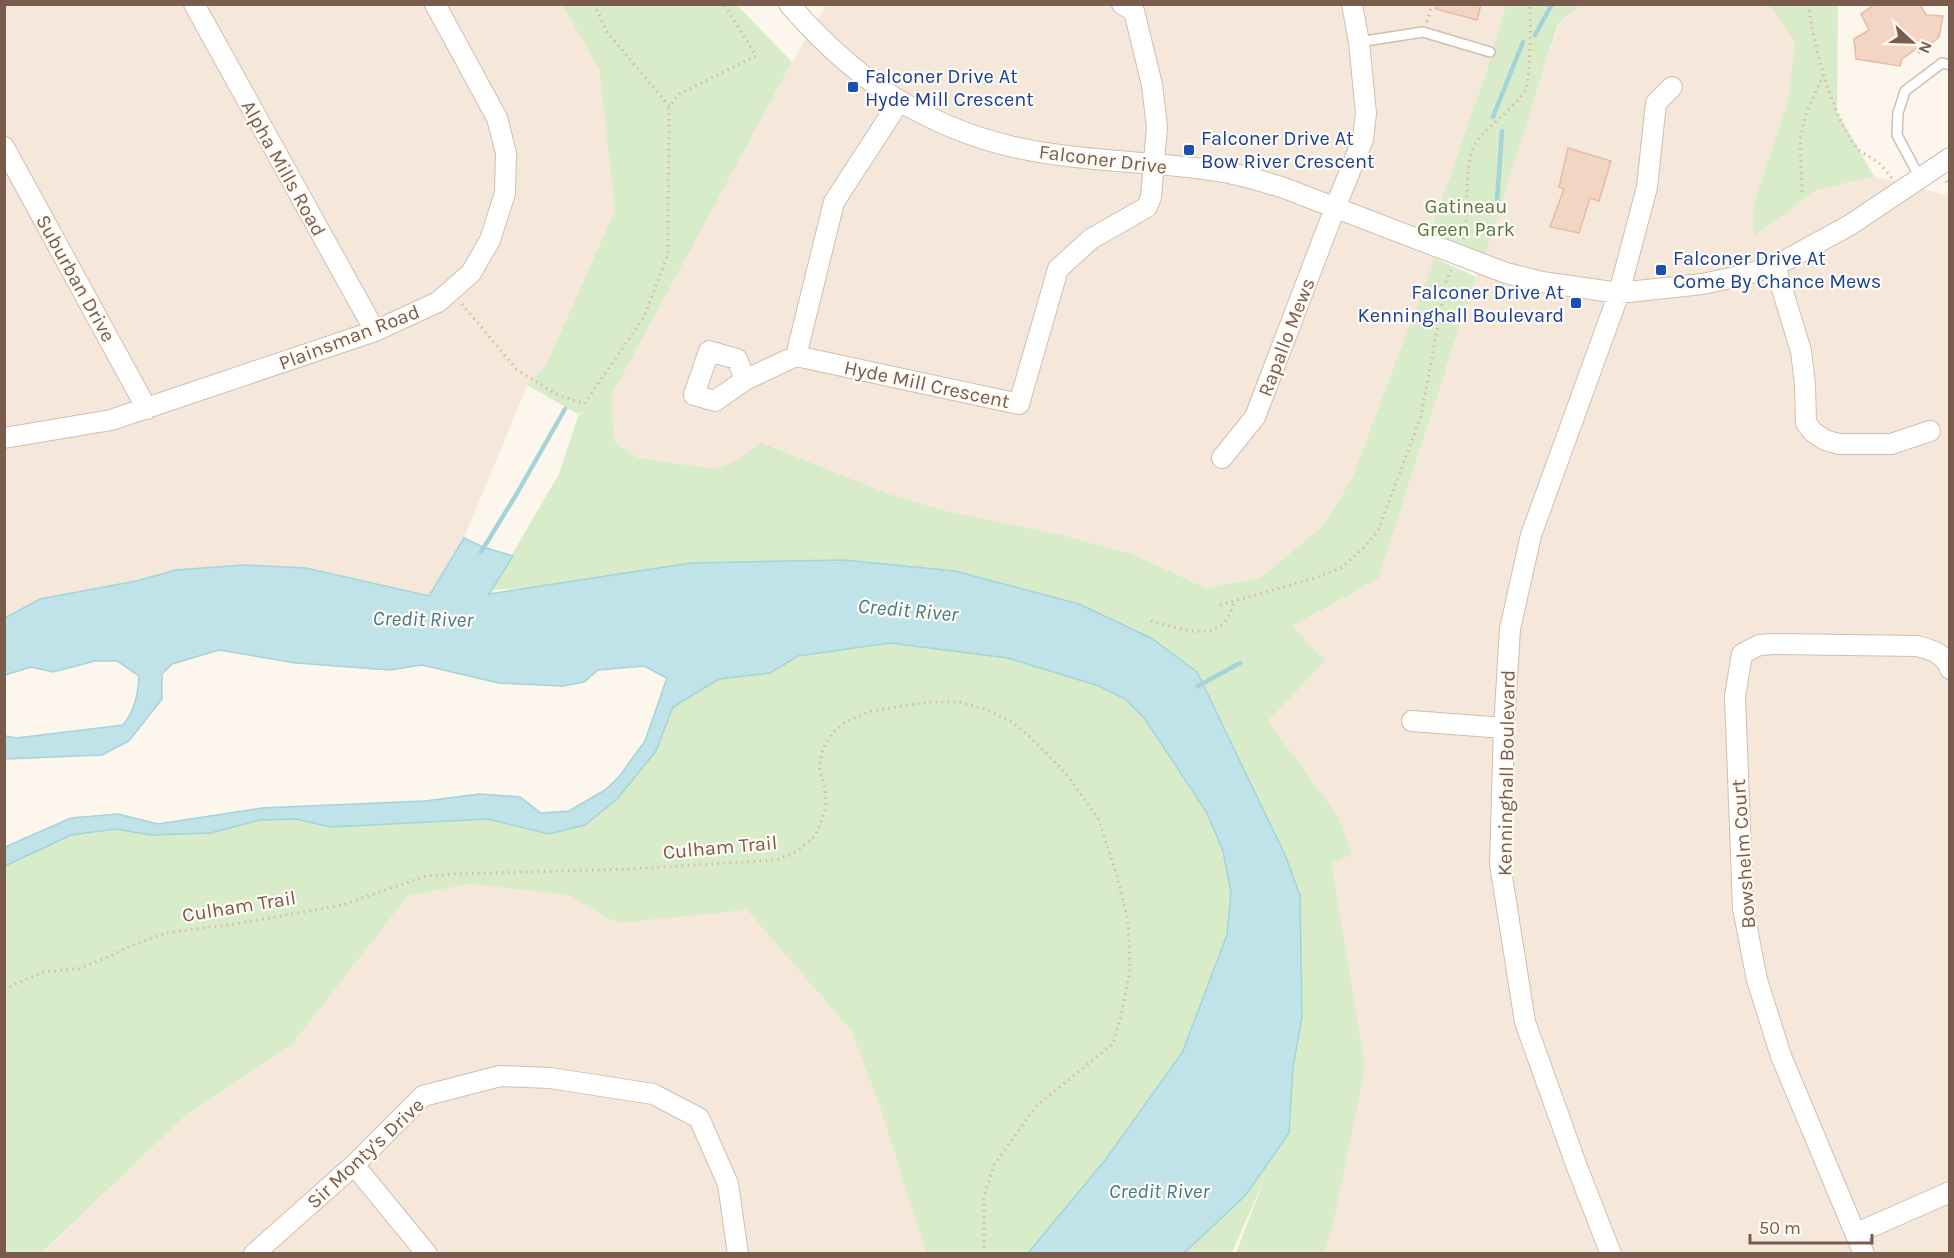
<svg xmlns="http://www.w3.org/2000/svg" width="1954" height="1258" font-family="Karla,sans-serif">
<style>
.residential{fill:#f5e8da}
.green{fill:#d8ecc9}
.water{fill:#bfe3e8;stroke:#a5d3da;stroke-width:1.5}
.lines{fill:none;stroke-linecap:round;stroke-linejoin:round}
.stream{stroke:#a5d3da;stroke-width:4.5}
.building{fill:#f3d5c3;stroke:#e6bba3;stroke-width:1.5}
.lane-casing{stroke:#d1beb0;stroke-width:12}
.street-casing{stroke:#d1beb0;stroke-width:22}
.path{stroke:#d9b8a5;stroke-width:3;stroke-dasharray:1.5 4.5;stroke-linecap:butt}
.lane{stroke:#fff;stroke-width:9}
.street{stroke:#fff;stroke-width:20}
.transit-dot{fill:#1a4fb4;stroke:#fffaf3;stroke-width:2}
.labels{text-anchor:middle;stroke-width:4.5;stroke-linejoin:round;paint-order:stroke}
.transit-label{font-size:20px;fill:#164399;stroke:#fffaf3;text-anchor:start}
.street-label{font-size:20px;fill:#7a5c4d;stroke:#fffaf3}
.park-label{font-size:20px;fill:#537a41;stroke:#fffaf3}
.water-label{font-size:21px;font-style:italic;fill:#437c86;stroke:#fffaf3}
</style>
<rect width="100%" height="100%" fill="#fdf6ec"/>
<path class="residential" d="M 4,5 L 562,5 L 599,69 L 615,210 L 546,365 L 527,386 L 464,538 L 430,596 L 306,568 L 244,565 L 176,570 L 16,613 L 5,618 Z
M 826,5 L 1506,5 L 1486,73 L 1428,238 L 1435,258 L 1352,478 L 1325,524 L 1260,578 L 1206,588 L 1132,554 L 1066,536 L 951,512 L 895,497 L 762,442 L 738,460 L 716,469 L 639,458 L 614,441 L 610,396 L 792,62 Z
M 1581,5 L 1769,5 L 1795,42 L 1788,101 L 1753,206 L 1755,235 L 1817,190 L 1874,176 L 1949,196 L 1949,1253 L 1324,1253 L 1333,1226 L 1365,1068 L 1330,863 L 1352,855 L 1338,816 L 1268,721 L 1324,661 L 1291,626 L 1378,579 L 1559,24 Z
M 470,884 L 567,895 L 617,923 L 747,910 L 851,1031 L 879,1104 L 926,1253 L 42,1254 L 184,1117 L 293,1043 L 408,896 Z"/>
<path class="green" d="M 562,5 L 737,5 L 792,62 L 611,396 L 614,441 L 639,458 L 716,469 L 738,460 L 761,442 L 896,497 L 951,512 L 1066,536 L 1132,554 L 1206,588 L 1260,578 L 1325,524 L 1352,478 L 1435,258 L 1476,277 L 1378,579 L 1292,626 L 1325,661 L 1268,721 L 1338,816 L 1352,855 L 1331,863 L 1365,1068 L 1333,1226 L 1324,1253 L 1236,1253 L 1265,1177 L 1232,1253 L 1184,1253 L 1245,1196 L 1289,1133 L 1293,1067 L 1302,1017 L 1300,896 L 1286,857 L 1197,672 L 691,563 L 531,588 L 491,590 L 559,474 L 578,416 L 586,411 L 578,414 L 527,385 L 546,365 L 615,210 L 599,69 Z
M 1506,5 L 1581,5 L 1558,24 L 1484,258 L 1428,238 L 1486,73 Z
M 1769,5 L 1838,5 L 1837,112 L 1874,176 L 1817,190 L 1754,236 L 1753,206 L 1788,101 L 1795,42 Z
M 890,643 L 1008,658 L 1099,686 L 1125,699 L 1145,719 L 1207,813 L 1223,851 L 1231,893 L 1227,936 L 1182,1053 L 1106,1159 L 1028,1253 L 926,1253 L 879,1104 L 851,1031 L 747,910 L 617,923 L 567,895 L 470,884 L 408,896 L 293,1043 L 184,1117 L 42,1253 L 5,1254 L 5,866 L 71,835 L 115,829 L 151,835 L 211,833 L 260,820 L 296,819 L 331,827 L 488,819 L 549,834 L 585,825 L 656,751 L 673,707 L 719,679 L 770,673 L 798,656 Z"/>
<path class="water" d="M 464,538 L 483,547 L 513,556 L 489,594 L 691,563 L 843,560 L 955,571 L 1079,604 L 1151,638 L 1197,672 L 1286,857 L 1300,896 L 1302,1017 L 1293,1067 L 1289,1133 L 1245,1196 L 1184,1253 L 1028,1253 L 1106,1159 L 1182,1053 L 1227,935 L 1231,892 L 1223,851 L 1207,813 L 1145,719 L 1125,699 L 1099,686 L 1008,658 L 890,643 L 798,656 L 770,673 L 719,679 L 673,707 L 656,751 L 617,799 L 585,825 L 549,834 L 488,819 L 331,827 L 296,819 L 260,820 L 211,833 L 151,835 L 115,829 L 71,835 L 5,866 L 5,847 L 71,818 L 118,814 L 158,824 L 262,808 L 425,801 L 479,794 L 520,797 L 541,813 L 569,811 L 605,790 L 618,778 L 645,741 L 667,678 L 644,666 L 598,670 L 584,682 L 563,686 L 499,683 L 422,665 L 390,670 L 296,663 L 219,650 L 172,664 L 162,674 L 162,699 L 129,741 L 102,755 L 5,759 L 5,736 L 17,738 L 123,725 C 135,710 138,694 139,676 L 117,661 L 95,661 L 53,672 L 31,667 L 5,675 L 5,618 L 40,599 L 136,581 L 176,570 L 244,565 L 306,568 L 429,596 Z"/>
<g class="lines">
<path class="stream" d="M 1535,35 L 1552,4
M 1493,117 L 1523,42
M 1497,201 L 1502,131
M 481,552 L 516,495 L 565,409
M 1198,686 L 1240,663"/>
</g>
<path class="building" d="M 1436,4 L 1481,4 L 1477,20 L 1436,9 Z
M 1875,4 L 1920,4 L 1926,15 L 1943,16 L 1939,37 L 1919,53 L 1916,49 L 1902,59 L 1900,66 L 1856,59 L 1854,39 L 1869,30 L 1861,14 Z
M 1568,148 L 1611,161 L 1599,201 L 1590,198 L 1579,233 L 1550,227 L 1564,189 L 1559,187 Z"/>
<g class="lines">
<g class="lane-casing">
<path id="lane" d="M 1359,42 L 1423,32 L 1490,52
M 1920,178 L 1897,135 L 1898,113 L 1905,91 L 1942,63 L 1950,65"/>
</g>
<g class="street-casing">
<path id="street" d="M 194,4 L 375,331
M 789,4 C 863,90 946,141 1059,155 C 1112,162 1165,163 1218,171 C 1240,174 1262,181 1284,188 L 1506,273 L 1542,282 L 1619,293 L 1702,284 L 1740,276 L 1775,266 L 1850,225 L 1950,158
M 899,102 L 834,202 L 796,356 L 1019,404 L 1058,269 L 1091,239 L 1147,207 L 1151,197 L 1157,127 L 1152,85 L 1134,11 L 1122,4
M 4,147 L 147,409
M 1775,266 L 1801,351 L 1805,385 L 1806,423 L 1813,432 L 1825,440 L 1839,444 L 1891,444 L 1930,431
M 745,380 L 737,359 L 709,351 L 694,395 L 715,401 L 745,380 L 796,356
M 4,438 L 111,420 L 375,331 L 438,302 L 471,273 L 490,240 L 505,193 L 506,153 L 497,118 L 435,4
M 1222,458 L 1255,417 L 1335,208 L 1363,139 L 1366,113 L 1359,42 L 1352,4
M 1412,721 L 1504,728
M 354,1165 L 427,1254
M 1857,1233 L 1950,1192
M 254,1254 L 354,1165 L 423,1096 L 500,1076 L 550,1078 L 653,1094 L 699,1118 L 728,1184 L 738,1254
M 1611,1254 L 1577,1167 L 1525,1022 L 1500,864 L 1504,728 L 1510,629 L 1531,535 L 1619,293 L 1647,187 L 1656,103 L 1672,87
M 1864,1254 L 1781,1056 L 1757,980 L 1743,908 L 1735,696 L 1742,654 L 1759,645 L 1775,644 L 1917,646 C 1931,650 1945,653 1950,669"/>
</g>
<path class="path" d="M 594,4 L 607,32 L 669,106
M 1809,4 C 1811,40 1834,121 1857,148 C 1863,154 1873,158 1880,164 C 1884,168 1888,174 1892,178
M 1427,22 L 1432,4
M 1946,181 L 1950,187
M 1802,192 L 1800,141 L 1805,116 L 1823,75
M 1463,239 C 1471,209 1463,181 1472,151 C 1477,136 1491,127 1502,116 C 1510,108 1521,99 1526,88 C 1530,78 1531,18 1530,4
M 462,304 L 516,369 L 556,394 L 584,404 L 644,317 L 668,254 L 669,107 L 679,94 L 756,56 L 724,4
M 1220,605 L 1315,578 L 1341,568 L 1362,550 L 1378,531 L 1421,416 L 1446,282 L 1451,270
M 1151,621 C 1183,629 1225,647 1234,601
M 4,989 L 43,972 L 78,969 L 115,954 L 125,948 L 166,933 L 241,923 L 342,905 L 426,876 L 455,874 L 631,869 L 777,860 L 796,852 L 815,836 L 823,817 L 826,805 L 825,788 L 819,767 L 823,749 L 832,734 L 845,722 L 871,711 L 928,702 L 959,702 L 985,709 L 1012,722 L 1028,735 L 1064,771 L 1098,818 L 1115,869 L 1128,920 L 1130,970 L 1121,1016 L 1113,1044 L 1036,1106 L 994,1165 L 984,1197 L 984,1254"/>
<use href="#lane" class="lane"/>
<use href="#street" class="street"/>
</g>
<g class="transit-dot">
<rect x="847" y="81" width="12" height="12" rx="3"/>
<rect x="1183" y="144" width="12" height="12" rx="3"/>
<rect x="1655" y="264" width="12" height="12" rx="3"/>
<rect x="1570" y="297" width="12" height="12" rx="3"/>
</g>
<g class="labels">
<g class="transit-label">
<text x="865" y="83">Falconer Drive At<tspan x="865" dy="23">Hyde Mill Crescent</tspan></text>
<text x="1201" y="145">Falconer Drive At<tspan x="1201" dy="23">Bow River Crescent</tspan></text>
<text x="1673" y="265">Falconer Drive At<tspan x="1673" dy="23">Come By Chance Mews</tspan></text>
<text x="1564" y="299" text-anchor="end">Falconer Drive At<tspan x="1564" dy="23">Kenninghall Boulevard</tspan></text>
</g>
<g class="street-label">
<text transform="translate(1103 159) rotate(7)" y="7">Falconer Drive</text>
<text transform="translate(284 168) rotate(61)" y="7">Alpha Mills Road</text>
<text transform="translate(76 278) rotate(61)" y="7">Suburban Drive</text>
<text transform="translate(349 337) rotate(-21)" y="7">Plainsman Road</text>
<text transform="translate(1286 337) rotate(-69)" y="7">Rapallo Mews</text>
<text transform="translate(927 384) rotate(12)" y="7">Hyde Mill Crescent</text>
<text transform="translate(1506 773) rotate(-89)" y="7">Kenninghall Boulevard</text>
<text transform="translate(720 847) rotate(-5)" y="7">Culham Trail</text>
<text transform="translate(1743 854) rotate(-94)" y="7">Bowshelm Court</text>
<text transform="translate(239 906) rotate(-9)" y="7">Culham Trail</text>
<text transform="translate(365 1153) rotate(-43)" y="7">Sir Monty's Drive</text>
</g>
<g class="park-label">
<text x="1466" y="213">Gatineau<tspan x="1466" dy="23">Green Park</tspan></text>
</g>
<g class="water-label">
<text transform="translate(908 610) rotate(5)" y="7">Credit River</text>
<text transform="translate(423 619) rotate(1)" y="7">Credit River</text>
<text x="1159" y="1198">Credit River</text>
</g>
</g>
<rect width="1954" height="1258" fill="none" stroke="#7a5c4d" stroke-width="12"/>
<g transform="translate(1912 42) rotate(112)" stroke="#fffaf3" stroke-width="4.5" paint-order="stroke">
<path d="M0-4.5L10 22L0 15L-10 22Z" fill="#7a5c4d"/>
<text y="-9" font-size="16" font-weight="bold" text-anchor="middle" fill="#7a5c4d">N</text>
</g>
<path d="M1750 1234v9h122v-9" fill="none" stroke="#7a5c4d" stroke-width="3"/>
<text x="1759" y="1234" font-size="18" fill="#7a5c4d" stroke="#fffaf3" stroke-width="4.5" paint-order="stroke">50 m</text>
</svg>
